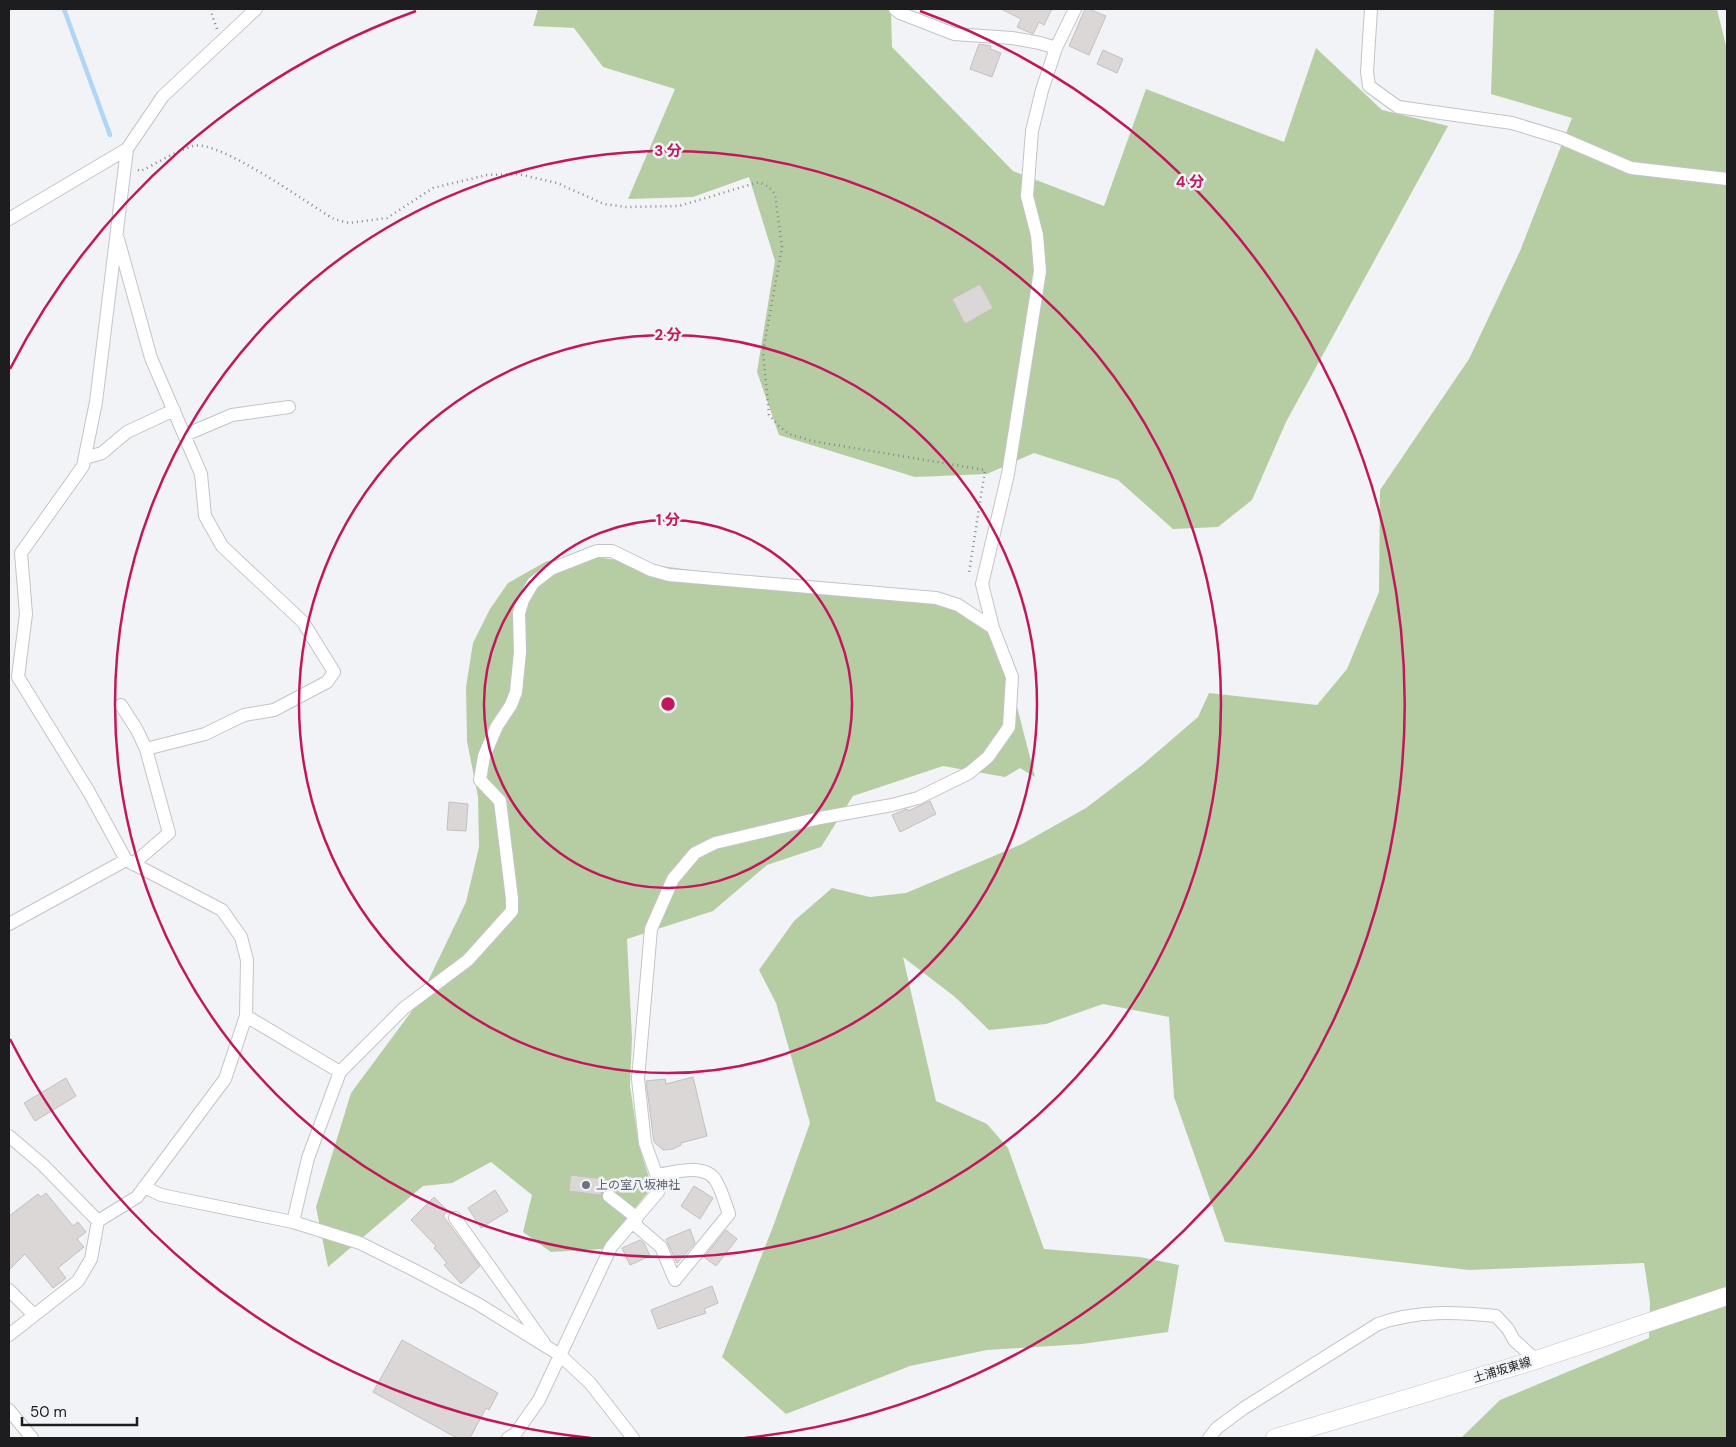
<svg xmlns="http://www.w3.org/2000/svg" width="1736" height="1447" font-family="'DM Sans','Noto Sans JP',sans-serif">
<style>
.green{fill:#b6cda4}
.lines{fill:none;stroke-linecap:round;stroke-linejoin:round}
.stream{stroke:#b0d6f6;stroke-width:4.5}
.building{fill:#dbd7d6;stroke:#c4c0bf}
.minor-casing{stroke:#c3c4c7;stroke-width:14}
.secondary-casing{stroke:#c3c4c7;stroke-width:19}
.path{stroke:#88888b;stroke-width:2.5;stroke-dasharray:1 4;stroke-linecap:butt}
.minor{stroke:#fff;stroke-width:12}
.secondary{stroke:#fff;stroke-width:18}
.ring{fill:none;stroke:#c2185b;stroke-width:2.5}
.worship-dot{fill:#6b7280;stroke:#f2f3f7;stroke-width:2}
.labels{text-anchor:middle;stroke-width:5;stroke-linejoin:round;paint-order:stroke}
.worship-label{font-size:12px;fill:#5b616d;stroke:#f2f3f7;text-anchor:start}
.street-label{font-size:12px;fill:#1d1d1f;stroke:#f2f3f7}
.centre{fill:#c2185b;stroke:#f2f3f7;stroke-width:2.5}
.ring-label{font-size:15px;text-anchor:middle;font-weight:bold;fill:#c2185b;stroke:#f2f3f7;stroke-width:5;stroke-linejoin:round;paint-order:stroke}
</style>
<rect width="100%" height="100%" fill="#f2f3f7"/>
<path class="green" d="M 538,9 L 891,9 L 892,47 L 1013,171 L 1104,206 L 1146,89 L 1284,142 L 1316,48 L 1382,110 L 1448,126 L 1286,422 L 1252,500 L 1218,527 L 1173,529 L 1118,480 L 1034,453 L 987,474 L 915,477 L 779,435 L 757,372 L 775,261 L 749,177 L 693,197 L 628,199 L 675,89 L 603,67 L 574,28 L 533,26 Z
M 1494,9 L 1717,9 L 1727,50 L 1727,1438 L 1461,1438 L 1500,1400 L 1649,1338 L 1650,1302 L 1644,1263 L 1469,1270 L 1225,1242 L 1174,1097 L 1169,1017 L 1103,1004 L 1046,1024 L 989,1030 L 955,997 L 903,957 L 936,1101 L 987,1124 L 1008,1148 L 1044,1249 L 1140,1257 L 1179,1265 L 1168,1332 L 1082,1344 L 987,1350 L 910,1366 L 786,1414 L 722,1357 L 774,1224 L 810,1123 L 776,1003 L 759,970 L 794,921 L 832,888 L 870,897 L 906,893 L 1022,844 L 1086,808 L 1141,766 L 1198,717 L 1209,693 L 1317,705 L 1347,669 L 1379,592 L 1380,490 L 1469,359 L 1520,251 L 1572,118 L 1491,94 Z
M 588,556 L 939,604 L 963,613 L 989,631 L 1004,656 L 1035,777 L 1020,768 L 1005,777 L 943,766 L 853,796 L 821,847 L 767,865 L 713,911 L 627,939 L 632,1038 L 630,1086 L 639,1146 L 652,1187 L 602,1249 L 551,1252 L 523,1232 L 532,1195 L 491,1162 L 452,1183 L 423,1186 L 328,1267 L 316,1207 L 351,1093 L 417,1004 L 466,902 L 479,847 L 478,797 L 467,741 L 466,687 L 473,643 L 490,609 L 508,583 L 547,561 Z"/>
<g class="lines">
<path class="stream" d="M 64,9 L 110,135"/>
</g>
<path class="building" d="M 1001,9 L 1052,9 L 1044,25 L 1039,22 L 1033,34 L 1017,27 L 1021,19 Z
M 1085,9 L 1089,9 L 1106,16 L 1089,55 L 1069,46 Z
M 979,44 L 991,46 L 990,49 L 1001,53 L 992,77 L 970,69 Z
M 1103,50 L 1123,59 L 1117,73 L 1097,64 Z
M 980,284 L 993,308 L 965,324 L 952,299 Z
M 930,801 L 936,814 L 900,832 L 892,815 L 907,809 L 908,811 Z
M 449,802 L 468,804 L 466,831 L 447,830 Z
M 693,1077 L 707,1136 L 681,1143 L 681,1145 L 673,1149 L 663,1150 L 654,1142 L 646,1081 L 665,1079 L 666,1084 Z
M 66,1078 L 76,1096 L 35,1121 L 24,1103 Z
M 571,1175 L 603,1179 L 601,1195 L 569,1191 Z
M 694,1186 L 713,1198 L 700,1219 L 681,1206 Z
M 495,1190 L 508,1211 L 481,1228 L 468,1208 Z
M 46,1193 L 73,1226 L 78,1222 L 86,1232 L 77,1239 L 84,1247 L 58,1268 L 66,1278 L 53,1288 L 25,1254 L 9,1270 L 9,1216 L 38,1194 L 41,1197 Z
M 434,1197 L 448,1211 L 443,1216 L 480,1266 L 461,1284 L 444,1265 L 447,1263 L 434,1248 L 436,1246 L 411,1220 Z
M 690,1229 L 695,1243 L 677,1263 L 666,1239 Z
M 726,1230 L 737,1239 L 716,1266 L 704,1257 Z
M 640,1240 L 644,1243 L 650,1256 L 630,1265 L 622,1248 Z
M 712,1286 L 718,1303 L 704,1309 L 706,1313 L 658,1329 L 651,1310 Z
M 402,1340 L 498,1393 L 489,1410 L 486,1408 L 470,1438 L 457,1438 L 373,1392 Z"/>
<g class="lines">
<g class="minor-casing">
<path id="minor" d="M 895,9 L 900,13 L 954,34 L 1012,38 L 1040,43 L 1056,48
M 1371,9 L 1367,72 L 1369,86 L 1398,107 L 1512,123 L 1561,138 L 1631,168 L 1727,179
M 9,219 L 127,149 L 163,96 L 256,9
M 118,239 L 151,358 L 201,474 L 205,516 L 222,546 L 303,622 L 334,672 L 327,682 L 274,710 L 244,715 L 205,734 L 146,749 L 169,833 L 133,864
M 185,435 L 232,415 L 289,407
M 85,458 L 102,453 L 127,432 L 174,410
M 121,705 L 137,730 L 146,749
M 9,924 L 126,860
M 246,1016 L 340,1072 L 404,1008 L 468,960 L 512,911 L 512,899 L 500,801 L 480,780 L 484,756 L 497,726 L 511,705 L 516,692 L 520,652 L 519,613 L 523,600 L 533,583 L 551,569 L 597,551 L 612,551 L 651,570 L 669,575 L 936,598 L 958,605 L 993,628
M 9,1136 L 43,1165 L 98,1221
M 144,1187 L 161,1195 L 293,1222 L 360,1243 L 414,1270 L 478,1304 L 560,1355 L 590,1383 L 633,1438
M 609,1196 L 637,1218
M 455,1218 L 544,1343
M 293,1222 L 308,1158 L 340,1072
M 633,1223 L 661,1247 L 675,1280 L 729,1214 C 725,1203 722,1191 716,1181 C 705,1162 673,1173 657,1175
M 9,1290 L 34,1315
M 9,1335 L 78,1281 L 91,1259 L 98,1221 L 137,1197 L 225,1079 L 246,1016 L 247,960 L 241,937 L 222,910 L 126,860 L 89,792 L 18,677 L 26,614 L 21,553 L 83,466 L 96,402 L 127,149
M 9,1410 L 32,1438
M 508,1438 L 515,1434 L 539,1400 L 611,1247 L 658,1192 L 660,1185 L 645,1143 L 638,1079 L 651,929 L 673,879 L 695,853 L 715,843 L 820,818 L 892,805 L 918,798 L 969,773 L 988,757 L 1009,727 L 1012,677 L 993,628 L 982,584 L 1008,474 L 1040,271 L 1037,235 L 1027,196 L 1032,131 L 1042,90 L 1056,48 L 1075,9
M 1209,1438 L 1217,1428 L 1244,1408 L 1378,1324 C 1416,1310 1456,1312 1496,1316 L 1508,1329 L 1514,1340 L 1536,1360"/>
</g>
<g class="secondary-casing">
<path id="secondary" d="M 1275,1438 L 1536,1360 L 1727,1296"/>
</g>
<path class="path" d="M 210,9 L 217,29
M 138,170 L 141,171 C 155,164 178,150 193,146 C 219,139 308,204 334,219 L 349,223 L 387,218 L 433,188 L 487,175 L 518,174 L 557,183 L 604,204 L 626,207 L 679,206 L 759,182 L 769,187 L 775,194 L 782,247 L 763,352 L 769,415 L 779,426 L 789,434 L 812,441 L 985,470 L 969,573"/>
<use href="#minor" class="minor"/>
<use href="#secondary" class="secondary"/>
</g>
<g class="ring">
<circle cx="668" cy="704" r="184"/>
<circle cx="668" cy="704" r="369"/>
<circle cx="668" cy="704" r="553"/>
<path d="M591 1438A738 738 0 0 1 10 1039M10 369A738 738 0 0 1 416 11M920 11A738 738 0 0 1 745 1438"/>
</g>
<circle class="worship-dot" cx="586" cy="1185" r="5"/>
<g class="labels">
<g class="worship-label">
<text x="596" y="1189">上の室八坂神社</text>
</g>
<g class="street-label">
<text transform="translate(1502 1370) rotate(-17)" y="4">土浦坂東線</text>
</g>
</g>
<circle cx="668" cy="704" r="8" class="centre"/>
<g class="ring-label">
<text x="668" y="156">3 分</text>
<text x="1190" y="187">4 分</text>
<text x="668" y="340">2 分</text>
<text x="668" y="525">1 分</text>
</g>
<rect width="1736" height="1447" fill="none" stroke="#1d1d1f" stroke-width="20"/>
<path d="M22 1417v8h115v-8" fill="none" stroke="#1d1d1f" stroke-width="2.5"/>
<text x="30" y="1417" font-size="15" fill="#1d1d1f" stroke="#f2f3f7" stroke-width="4" paint-order="stroke">50 m</text>
</svg>
